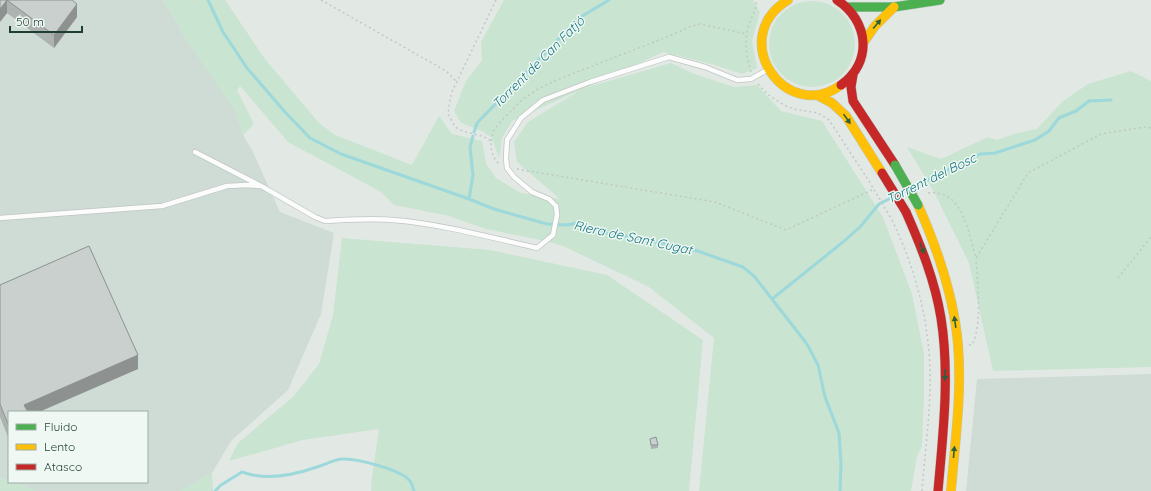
<svg xmlns="http://www.w3.org/2000/svg" width="1151" height="491" font-family="Quicksand,sans-serif">
<style>
.built{fill:#cfdbd5}
.green{fill:#c9e4d0}
.lines{fill:none;stroke-linecap:round;stroke-linejoin:round}
.stream{stroke:#9dd8db;stroke-width:3}
.lane-casing{stroke:#bfc6c2;stroke-width:6}
.fast-casing{stroke:#bdc7c2;stroke-width:10}
.slow-casing{stroke:#bdc7c2;stroke-width:10}
.jam-casing{stroke:#bdc7c2;stroke-width:10}
.path{stroke:#bfc9c5;stroke-width:1.5;stroke-dasharray:2 3;stroke-linecap:butt}
.lane{stroke:#fbfcfb;stroke-width:4.5}
.fast{stroke:#4caf50;stroke-width:9}
.slow{stroke:#ffc107;stroke-width:9}
.jam{stroke:#c62828;stroke-width:9}
.fast-bridge-casing{stroke:#bdc7c2;stroke-width:10;stroke-linecap:butt}
.jam-bridge-casing{stroke:#bdc7c2;stroke-width:10;stroke-linecap:butt}
.path-bridge{stroke:#bfc9c5;stroke-width:1.5;stroke-dasharray:2 3;stroke-linecap:butt}
.fast-bridge{stroke:#4caf50;stroke-width:9}
.jam-bridge{stroke:#c62828;stroke-width:9}
.wall{fill:#adb3b0}
.shaded-wall{fill:#8d9290}
.building{fill:#c9d0cd;stroke:#8d9290}
.oneway{fill:#2c5f3c}
.labels{text-anchor:middle;stroke-width:3;stroke-linejoin:round;paint-order:stroke}
.water-label{font-size:13px;font-style:italic;fill:#12747f;stroke:#eff8f3}
</style>
<rect width="100%" height="100%" fill="#e2e9e5"/>
<path class="built" d="M 0,0 L 163,0 L 183,34 L 236,112 L 243,135 L 252,150 L 280,212 L 334,233 L 321,314 L 288,390 L 231,441 L 212,473 L 180,491 L 36,491 L 13,482 L 147,482 L 147,412 L 9,412 L 9,481 L 0,477 Z
M 1151,374 L 1151,491 L 966,491 L 977,379 Z"/>
<path class="green" d="M 163,0 L 225,0 L 265,59 L 319,123 L 335,135 L 412,165 L 439,116 L 452,134 L 482,141 L 486,164 L 496,178 L 521,193 L 560,199 L 517,162 L 514,142 L 528,122 L 580,90 L 512,121 L 502,138 L 499,158 L 492,138 L 482,131 L 461,123 L 454,111 L 466,81 L 482,60 L 481,42 L 504,0 L 753,0 L 760,12 L 752,41 L 757,68 L 742,74 L 715,65 L 663,52 L 588,87 L 671,63 L 692,73 L 734,87 L 757,85 L 781,111 L 822,121 L 883,217 L 912,294 L 924,354 L 924,398 L 922,446 L 917,456 L 911,491 L 699,491 L 714,338 L 649,287 L 563,246 L 546,241 L 486,229 L 449,216 L 394,205 L 381,192 L 288,142 L 240,86 L 237,90 L 254,124 L 243,135 L 236,112 L 183,34 Z
M769 44a43 43 0 1 1 86 0a43 43 0 1 1-86 0Z
M 1131,71 L 1151,81 L 1151,367 L 993,371 L 969,263 L 934,192 L 907,147 L 941,159 L 988,137 L 997,140 L 1014,134 L 1037,129 L 1063,101 L 1088,84 Z
M 342,238 L 490,250 L 607,275 L 703,340 L 689,491 L 371,491 L 372,477 L 379,429 L 303,440 L 229,461 L 238,443 L 294,396 L 319,364 L 333,315 Z
M 212,473 L 213,491 L 180,491 Z
M 0,477 L 9,481 L 9,482 L 13,482 L 36,491 L 0,491 Z"/>
<g class="lines">
<path class="stream" d="M 208,0 L 223,32 L 247,68 L 285,112 L 310,138 L 341,154 L 469,199 L 494,209 L 547,224 L 567,225 L 577,223 L 607,233 L 689,248 L 743,267 L 754,276 L 807,344 L 818,365 L 825,397 L 839,433 L 841,464 L 840,491
M 474,132 L 477,123 L 579,18 L 609,0
M 911,188 L 980,154 L 995,153 L 1035,140 L 1049,131 L 1059,118 L 1076,111 L 1089,101 L 1111,100
M 469,199 L 473,175 L 470,147 L 473,136
M 772,299 L 843,242 L 860,227 L 879,204 L 893,197
M 215,491 L 221,485 L 242,472 C 266,481 294,475 317,467 C 324,465 335,459 343,459 C 356,458 401,470 409,480 C 412,482 413,488 414,491"/>
<g class="lane-casing">
<path id="lane" d="M 195,152 L 263,187 L 315,217 L 325,221 C 347,220 370,218 393,220 C 441,224 489,237 537,248 L 553,235 L 557,215 L 556,206 L 549,199 L 532,192 L 514,177 L 507,168 L 506,158 L 507,140 L 521,118 L 543,100 L 590,82 L 669,57 L 705,67 L 737,80 L 751,79 L 767,70
M 0,218 L 162,206 L 227,186 L 247,185 L 259,186"/>
</g>
<g class="fast-casing">
<path id="fast" d="M 847,7 L 894,7 L 940,0"/>
</g>
<g class="slow-casing">
<path id="slow" d="M 788,0 C 726,38 786,125 841,85
M 863,43 L 875,26 L 894,7
M 817,95 L 832,103 L 846,116 L 882,173
M 918,205 C 938,250 954,296 958,345 C 962,393 955,443 951,491"/>
</g>
<g class="jam-casing">
<path id="jam" d="M 837,0 C 869,21 873,62 841,85
M 853,75 L 851,87 L 853,101 L 895,165
M 906,212 C 921,246 935,281 941,318 C 950,375 943,434 938,491"/>
</g>
<path class="path" d="M 321,0 L 446,71 L 457,82
M 496,0 L 451,94 L 448,114 C 451,118 453,125 457,128 C 468,135 481,133 491,141 C 491,150 492,157 499,164
M 751,72 C 746,56 744,40 749,24 C 752,16 757,9 756,0
M 758,84 L 767,94 L 784,105 L 794,109 L 818,113 L 829,120 L 869,181
M 491,141 L 494,130 L 502,120 L 523,99 L 538,89 L 559,79 L 672,35 L 689,27 L 700,24 L 747,34
M 517,169 L 715,202 L 786,230 L 872,190
M 928,193 C 964,189 968,233 976,258 L 1028,173 L 1101,134 L 1145,127 L 1151,128
M 892,220 C 915,268 928,316 930,369 C 931,410 925,451 922,491
M 1118,278 L 1151,237
M 969,345 L 972,345 C 983,324 977,281 976,258"/>
<use href="#lane" class="lane"/>
<use href="#fast" class="fast"/>
<use href="#slow" class="slow"/>
<use href="#jam" class="jam"/>
<g class="fast-bridge-casing">
<path id="fast-bridge" d="M 895,165 L 918,205"/>
</g>
<g class="jam-bridge-casing">
<path id="jam-bridge" d="M 882,173 L 906,212"/>
</g>
<path class="path-bridge" d="M 869,181 L 892,220"/>
<use href="#fast-bridge" class="fast-bridge"/>
<use href="#jam-bridge" class="jam-bridge"/>
</g>
<path class="wall" d="M 0,0 L 72,0 L 77,17 L 54,48 L 7,13 L 0,22 Z
M 0,285 L 138,369 L 9,412 L 9,436 L 8,437 L 0,417 Z
M 650,439 L 658,445 L 658,448 L 651,449 Z"/>
<path class="shaded-wall" d="M 7,0 L 7,13 L 0,22 L 0,9 Z
M 77,4 L 77,17 L 54,48 L 54,35 Z
M 138,355 L 138,369 L 39,412 L 24,412 L 24,405 Z
M 9,423 L 9,436 L 8,437 L 8,424 Z"/>
<path class="building" d="M 0,0 L 72,0 L 77,4 L 54,35 L 7,0 L 0,9 Z
M 89,246 L 138,355 L 24,405 L 28,412 L 9,412 L 9,423 L 8,424 L 0,404 L 0,285 Z
M 656,437 L 658,445 L 651,445 L 650,439 Z"/>
<defs><path id="oneway-solid" d="M-6-.8H1V-3.2L6.5 0L1 3.2V.8H-6Z"/></defs>
<g class="oneway">
<use href="#oneway-solid" transform="translate(877 24) rotate(-50)"/>
<use href="#oneway-solid" transform="translate(847 119) rotate(55)"/>
<use href="#oneway-solid" transform="translate(922 248) rotate(68)"/>
<use href="#oneway-solid" transform="translate(955 322) rotate(-98)"/>
<use href="#oneway-solid" transform="translate(945 375) rotate(90)"/>
<use href="#oneway-solid" transform="translate(954 452) rotate(-85)"/>
</g>
<g class="labels">
<g class="water-label">
<text transform="translate(538 62) rotate(-45)" y="5">Torrent de Can Fatjó</text>
<text transform="translate(931 178) rotate(-26)" y="5">Torrent del Bosc</text>
<text transform="translate(633 237) rotate(12)" y="5">Riera de Sant Cugat</text>
</g>
</g>
<rect x="8" y="411" width="140" height="72" fill="#eff8f3" stroke="#9bada6"/>
<rect x="16" y="424" width="20" height="6" fill="#4caf50" stroke="#9bada6"/>
<text x="44" y="431" font-size="12" fill="#1e3d33">Fluido</text>
<rect x="16" y="444" width="20" height="6" fill="#ffc107" stroke="#9bada6"/>
<text x="44" y="451" font-size="12" fill="#1e3d33">Lento</text>
<rect x="16" y="464" width="20" height="6" fill="#c62828" stroke="#9bada6"/>
<text x="44" y="471" font-size="12" fill="#1e3d33">Atasco</text>
<path d="M10 26v6h72v-6" fill="none" stroke="#1e3d33" stroke-width="2"/>
<text x="16" y="26" font-size="12" fill="#1e3d33" stroke="#eff8f3" stroke-width="3" paint-order="stroke">50 m</text>
</svg>
